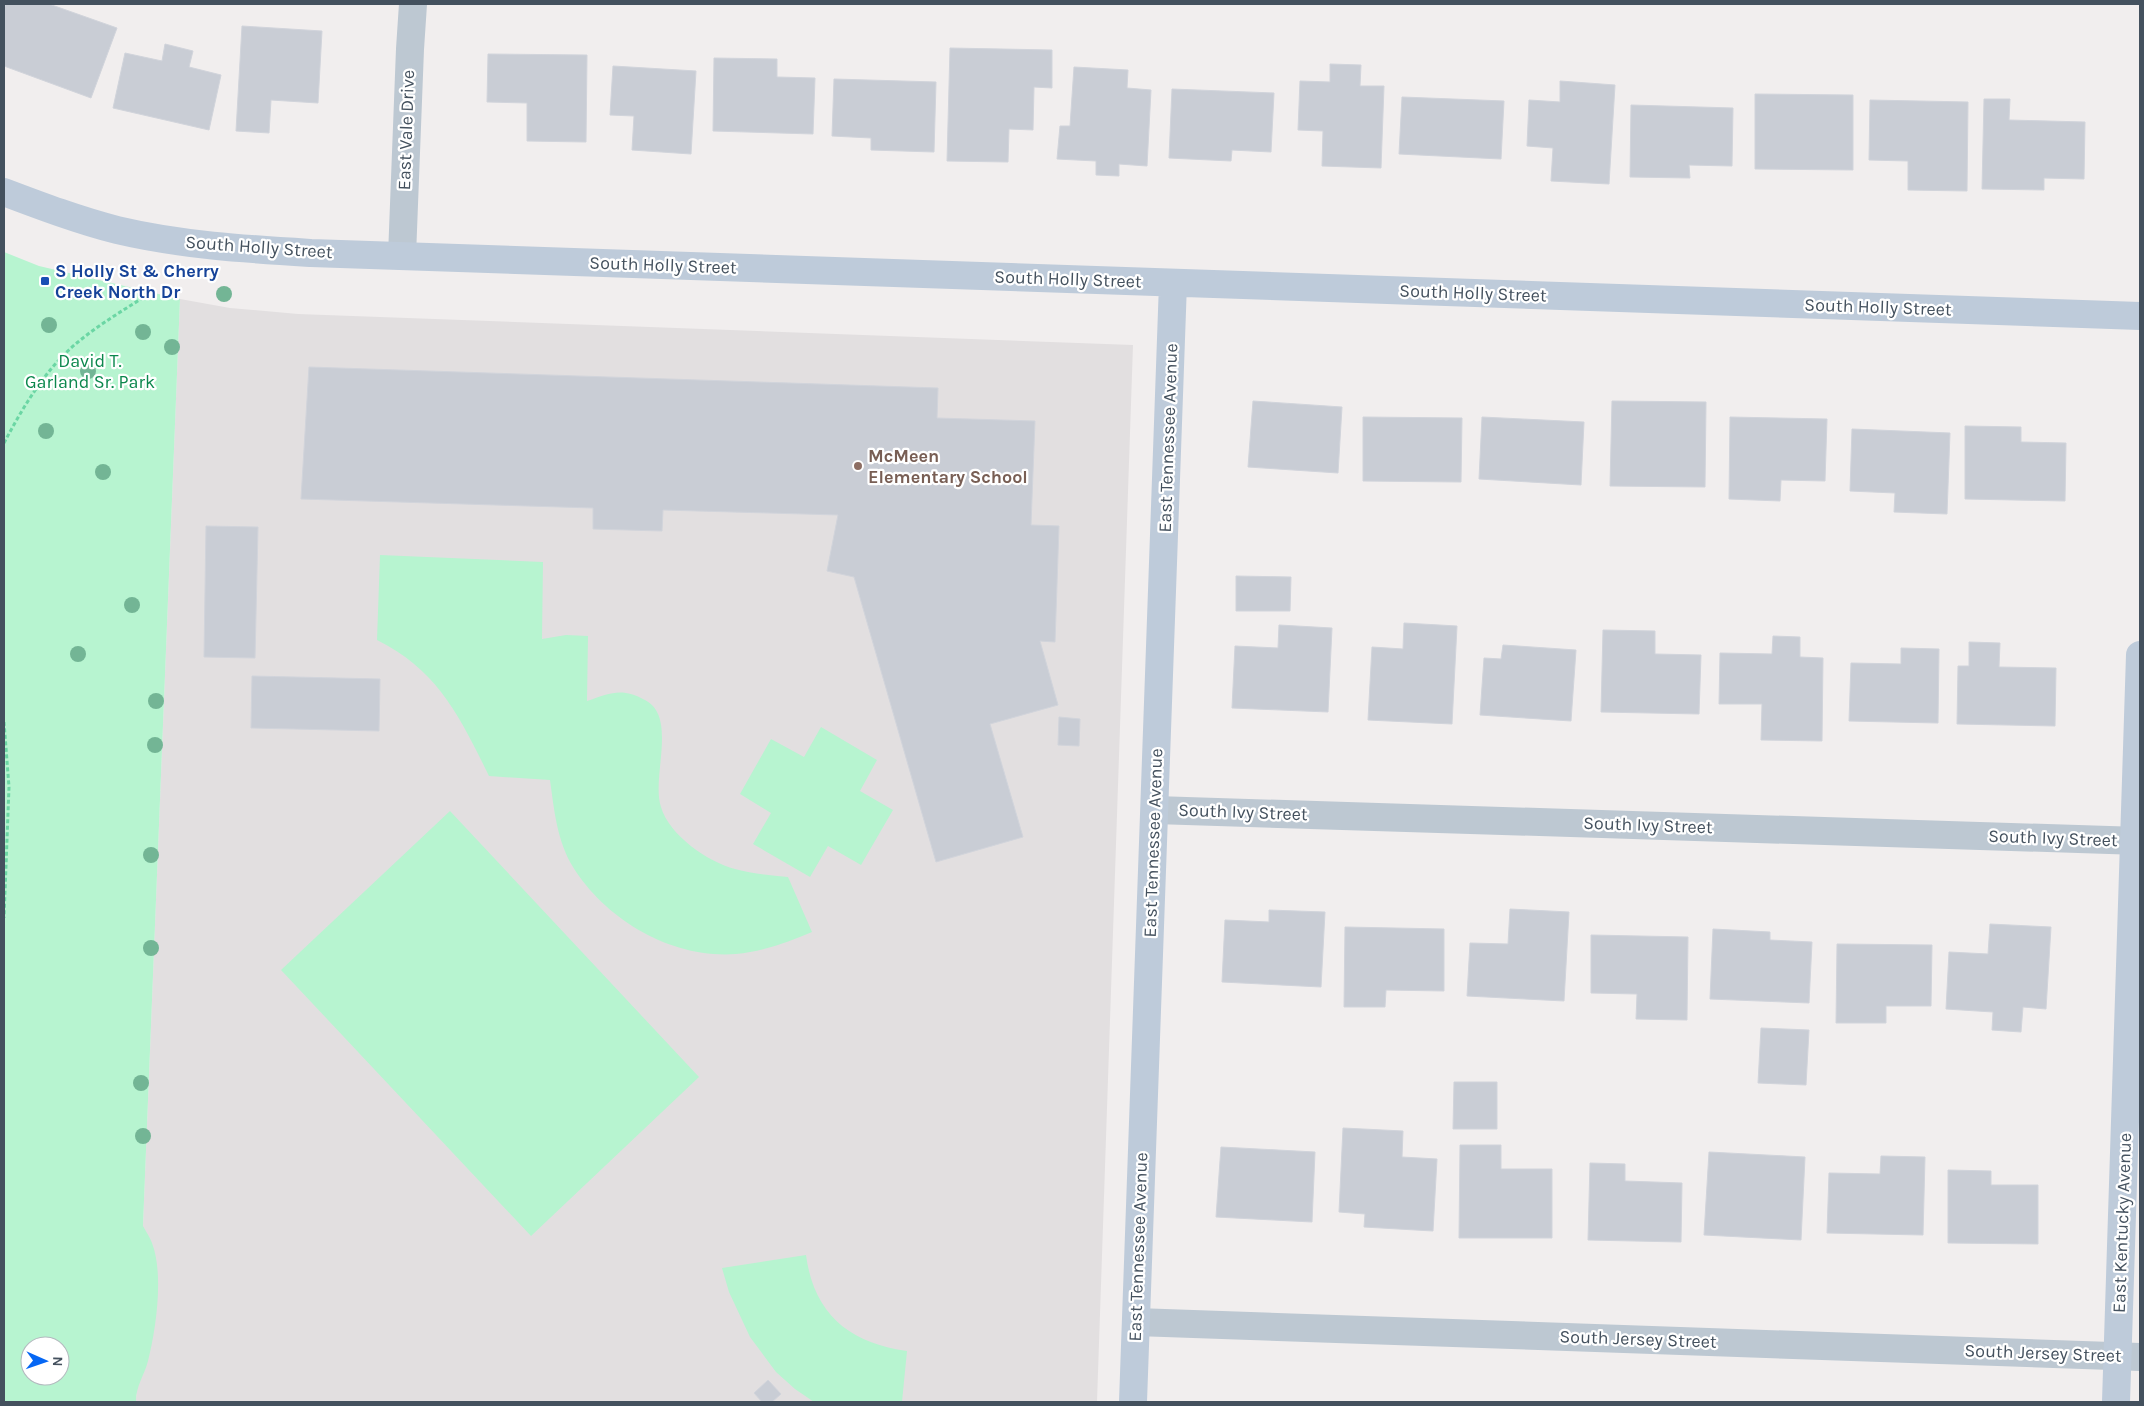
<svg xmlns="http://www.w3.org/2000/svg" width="2144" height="1406" font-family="Karla,sans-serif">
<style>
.education{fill:#e2dfe0}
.green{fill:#b7f4d0;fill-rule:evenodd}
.building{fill:#c9cdd5;stroke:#d1d4db}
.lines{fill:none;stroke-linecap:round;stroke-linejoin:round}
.path{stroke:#6bd6a4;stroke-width:3;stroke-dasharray:4 2.5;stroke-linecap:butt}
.street{stroke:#bdc8d2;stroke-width:28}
.secondary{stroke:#becbda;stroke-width:28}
.tree{fill:#73b595}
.transit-dot{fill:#1a4fb4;stroke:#fff;stroke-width:2}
.education-dot{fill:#8d6e63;stroke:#fff;stroke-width:2}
.labels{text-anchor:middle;stroke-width:4.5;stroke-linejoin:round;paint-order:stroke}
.street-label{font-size:18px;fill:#44515e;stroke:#fff}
.transit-label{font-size:18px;font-weight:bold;fill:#164399;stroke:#fff;text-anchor:start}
.park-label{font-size:18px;fill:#0c874d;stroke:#fff}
.education-label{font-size:18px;font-weight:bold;fill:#785e54;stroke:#fff;text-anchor:start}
</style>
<rect width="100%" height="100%" fill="#f1eeee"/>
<path class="education" d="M 180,299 L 230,308 L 298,314 L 1133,345 L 1097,1402 L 136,1401 Z"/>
<path class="green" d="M 4,252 L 39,266 L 180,299 L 143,1226 C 146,1232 150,1237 152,1243 C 164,1274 156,1330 148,1361 C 144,1376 136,1386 136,1401 L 160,1402 L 4,1402 ZM 30,1346 L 60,1346 L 60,1376 L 30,1376 Z
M 380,555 L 543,562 L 542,639 L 566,635 L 588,636 L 587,701 C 610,693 622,687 645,700 C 678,717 651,777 661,807 C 669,835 708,862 735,869 C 752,874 770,875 788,877 L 812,932 C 788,942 762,952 736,954 C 672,959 606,920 573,867 C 557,841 554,809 550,780 L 489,776 C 460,717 438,670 377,640 Z
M 821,727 L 877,760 L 860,791 L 893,810 L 861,865 L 828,846 L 810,877 L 753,844 L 771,813 L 740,794 L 771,739 L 804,757 Z
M 450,811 L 699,1077 L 531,1236 L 281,970 Z
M 806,1255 C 814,1315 850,1343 907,1351 L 902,1402 L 814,1402 L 795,1389 L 776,1372 L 750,1337 L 729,1292 L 722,1268 Z"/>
<path class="building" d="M 6,4 L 49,4 L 117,28 L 91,98 L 4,66 L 4,9 Z
M 242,26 L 322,31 L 318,103 L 271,100 L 269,133 L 236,131 Z
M 165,44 L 193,51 L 189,67 L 221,75 L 209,130 L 113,108 L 125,53 L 162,61 Z
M 950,48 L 1052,50 L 1052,88 L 1034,87 L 1033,130 L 1009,129 L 1008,162 L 947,161 Z
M 488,54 L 587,55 L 586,142 L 527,141 L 527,103 L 487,102 Z
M 714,58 L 777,59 L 777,77 L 815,78 L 813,134 L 713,131 Z
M 1330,64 L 1361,65 L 1360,86 L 1384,86 L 1381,168 L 1322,166 L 1323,131 L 1298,130 L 1300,81 L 1330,82 Z
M 613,66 L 696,71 L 691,154 L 632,150 L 634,116 L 610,115 Z
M 1074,67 L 1128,70 L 1127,88 L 1151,90 L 1147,166 L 1119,164 L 1119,176 L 1096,175 L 1096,161 L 1057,159 L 1060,126 L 1070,126 Z
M 834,79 L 936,82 L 934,152 L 871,150 L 871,138 L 832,136 Z
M 1560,81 L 1615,85 L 1609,184 L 1551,181 L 1553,148 L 1527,146 L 1529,100 L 1560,102 Z
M 1172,89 L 1274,93 L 1271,152 L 1232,150 L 1231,161 L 1169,158 Z
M 1755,94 L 1853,95 L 1853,170 L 1755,169 Z
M 1402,97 L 1504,101 L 1501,159 L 1399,154 Z
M 1984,99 L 2010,99 L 2009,120 L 2085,122 L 2084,179 L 2044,178 L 2044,190 L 1982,189 Z
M 1870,100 L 1968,102 L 1967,191 L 1908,190 L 1908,161 L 1869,160 Z
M 1631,105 L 1733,108 L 1732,166 L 1689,165 L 1690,178 L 1630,177 Z
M 309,367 L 938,388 L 937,418 L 1035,421 L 1031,525 L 1059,526 L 1055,642 L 1040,641 L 1058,705 L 990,724 L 1023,837 L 936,862 L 854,577 L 827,571 L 838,515 L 663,510 L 662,531 L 593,529 L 593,508 L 301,499 Z
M 1253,401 L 1342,407 L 1338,473 L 1248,467 Z
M 1612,401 L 1706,402 L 1705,487 L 1610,486 Z
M 1363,417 L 1462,418 L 1461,482 L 1363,481 Z
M 1482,417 L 1584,422 L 1581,485 L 1479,479 Z
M 1730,417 L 1827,419 L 1825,481 L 1781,480 L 1780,501 L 1729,499 Z
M 1965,426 L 2021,427 L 2021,442 L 2066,443 L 2065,501 L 1965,499 Z
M 1852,429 L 1950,433 L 1947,514 L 1894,512 L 1895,493 L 1850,491 Z
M 206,526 L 258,527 L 255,658 L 204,657 Z
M 1236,576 L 1291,577 L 1290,611 L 1236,611 Z
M 1404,623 L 1457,626 L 1452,724 L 1368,720 L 1372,647 L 1403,649 Z
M 1279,625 L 1332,628 L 1328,712 L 1232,708 L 1235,646 L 1278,648 Z
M 1603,630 L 1655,631 L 1655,654 L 1701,655 L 1699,714 L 1601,712 Z
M 1773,636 L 1800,637 L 1800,657 L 1823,658 L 1822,741 L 1761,740 L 1762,704 L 1719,704 L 1720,653 L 1772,654 Z
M 1969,642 L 2000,643 L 1999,667 L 2056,668 L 2055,726 L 1957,724 L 1958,666 L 1969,666 Z
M 1503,645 L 1576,650 L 1571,721 L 1480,715 L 1484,658 L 1501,659 Z
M 1901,648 L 1939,649 L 1938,723 L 1849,721 L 1851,663 L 1901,664 Z
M 252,676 L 380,679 L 379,731 L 251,728 Z
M 1059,717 L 1080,719 L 1079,746 L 1058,745 Z
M 1510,909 L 1569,912 L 1564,1001 L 1467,996 L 1470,943 L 1508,944 Z
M 1269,910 L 1325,912 L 1321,987 L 1222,982 L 1225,920 L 1269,922 Z
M 1990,924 L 2051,927 L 2046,1009 L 2023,1007 L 2021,1032 L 1992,1030 L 1993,1012 L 1946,1009 L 1949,952 L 1988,954 Z
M 1345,927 L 1444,929 L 1444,991 L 1386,990 L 1385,1007 L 1344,1007 Z
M 1713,929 L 1770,932 L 1770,940 L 1812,942 L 1809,1003 L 1710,999 Z
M 1591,935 L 1688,937 L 1687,1020 L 1636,1019 L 1637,994 L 1591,993 Z
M 1837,944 L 1932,945 L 1931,1006 L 1886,1006 L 1886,1023 L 1836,1023 Z
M 1761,1028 L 1809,1030 L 1806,1085 L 1758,1083 Z
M 1454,1082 L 1497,1082 L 1497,1129 L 1453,1129 Z
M 1343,1128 L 1403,1131 L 1402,1157 L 1437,1159 L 1433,1231 L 1364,1227 L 1365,1214 L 1339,1212 Z
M 1460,1145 L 1501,1145 L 1501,1169 L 1552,1169 L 1552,1238 L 1459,1238 Z
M 1221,1147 L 1315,1152 L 1312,1222 L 1216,1217 Z
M 1709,1152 L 1805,1157 L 1801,1240 L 1704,1235 Z
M 1881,1156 L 1925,1157 L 1923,1235 L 1827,1233 L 1829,1173 L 1880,1174 Z
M 1590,1163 L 1625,1164 L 1625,1181 L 1682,1183 L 1681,1242 L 1588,1240 Z
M 1948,1170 L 1991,1171 L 1991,1185 L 2038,1185 L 2038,1244 L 1948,1243 Z
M 768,1380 L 781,1394 L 772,1402 L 762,1402 L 754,1393 Z"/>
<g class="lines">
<path class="path" d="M 4,443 C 23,407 46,368 78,342 C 101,323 127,308 152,292
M 4,722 L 9,787 L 4,918"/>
<path class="street" d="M 402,256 L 410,49 L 413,4
M 1155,810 L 2140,841
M 1136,1322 L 2140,1357"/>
<path class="secondary" d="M 4,192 C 41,206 78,220 117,230 C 180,245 246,249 311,253 L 2140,316
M 1133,1402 L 1173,283
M 2116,1402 L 2140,655"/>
</g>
<g class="tree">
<circle cx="224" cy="294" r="8"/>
<circle cx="49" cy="325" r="8"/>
<circle cx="143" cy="332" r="8"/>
<circle cx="172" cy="347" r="8"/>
<circle cx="88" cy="371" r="8"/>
<circle cx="46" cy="431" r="8"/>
<circle cx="103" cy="472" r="8"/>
<circle cx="132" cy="605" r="8"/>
<circle cx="78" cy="654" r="8"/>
<circle cx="156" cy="701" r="8"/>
<circle cx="155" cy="745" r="8"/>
<circle cx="151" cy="855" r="8"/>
<circle cx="151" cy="948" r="8"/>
<circle cx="141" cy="1083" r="8"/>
<circle cx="143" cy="1136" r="8"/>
</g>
<rect class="transit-dot" x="40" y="276" width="10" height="10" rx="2.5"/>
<circle class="education-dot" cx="858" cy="466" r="5"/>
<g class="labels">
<g class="street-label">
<text transform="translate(406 130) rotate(-88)" y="6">East Vale Drive</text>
<text transform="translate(259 247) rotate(4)" y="6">South Holly Street</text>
<text transform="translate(663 265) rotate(2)" y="6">South Holly Street</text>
<text transform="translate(1068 279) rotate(2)" y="6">South Holly Street</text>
<text transform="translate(1473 293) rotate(2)" y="6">South Holly Street</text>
<text transform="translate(1878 307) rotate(2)" y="6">South Holly Street</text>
<text transform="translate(1168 438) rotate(-88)" y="6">East Tennessee Avenue</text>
<text transform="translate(1243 812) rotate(2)" y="6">South Ivy Street</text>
<text transform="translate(1648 825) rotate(2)" y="6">South Ivy Street</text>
<text transform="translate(2053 838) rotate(2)" y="6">South Ivy Street</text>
<text transform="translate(1153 843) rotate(-88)" y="6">East Tennessee Avenue</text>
<text transform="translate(2122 1223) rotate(-88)" y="6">East Kentucky Avenue</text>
<text transform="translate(1138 1247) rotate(-88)" y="6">East Tennessee Avenue</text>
<text transform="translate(1638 1339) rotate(2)" y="6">South Jersey Street</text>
<text transform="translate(2043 1353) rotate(2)" y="6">South Jersey Street</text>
</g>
<g class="transit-label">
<text x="55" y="277">S Holly St &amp; Cherry<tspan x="55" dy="21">Creek North Dr</tspan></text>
</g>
<g class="park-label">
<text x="90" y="367">David T.<tspan x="90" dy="21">Garland Sr. Park</tspan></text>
</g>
<g class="education-label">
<text x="868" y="462">McMeen<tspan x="868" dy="21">Elementary School</tspan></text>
</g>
</g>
<rect width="2144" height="1406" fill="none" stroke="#44515e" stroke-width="10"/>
<g transform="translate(45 1361) rotate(92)"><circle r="24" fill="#ffffff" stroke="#b4b9bf"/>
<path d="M0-4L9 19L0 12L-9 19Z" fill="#0567f4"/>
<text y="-8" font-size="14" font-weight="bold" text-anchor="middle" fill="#44515e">N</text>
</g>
</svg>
